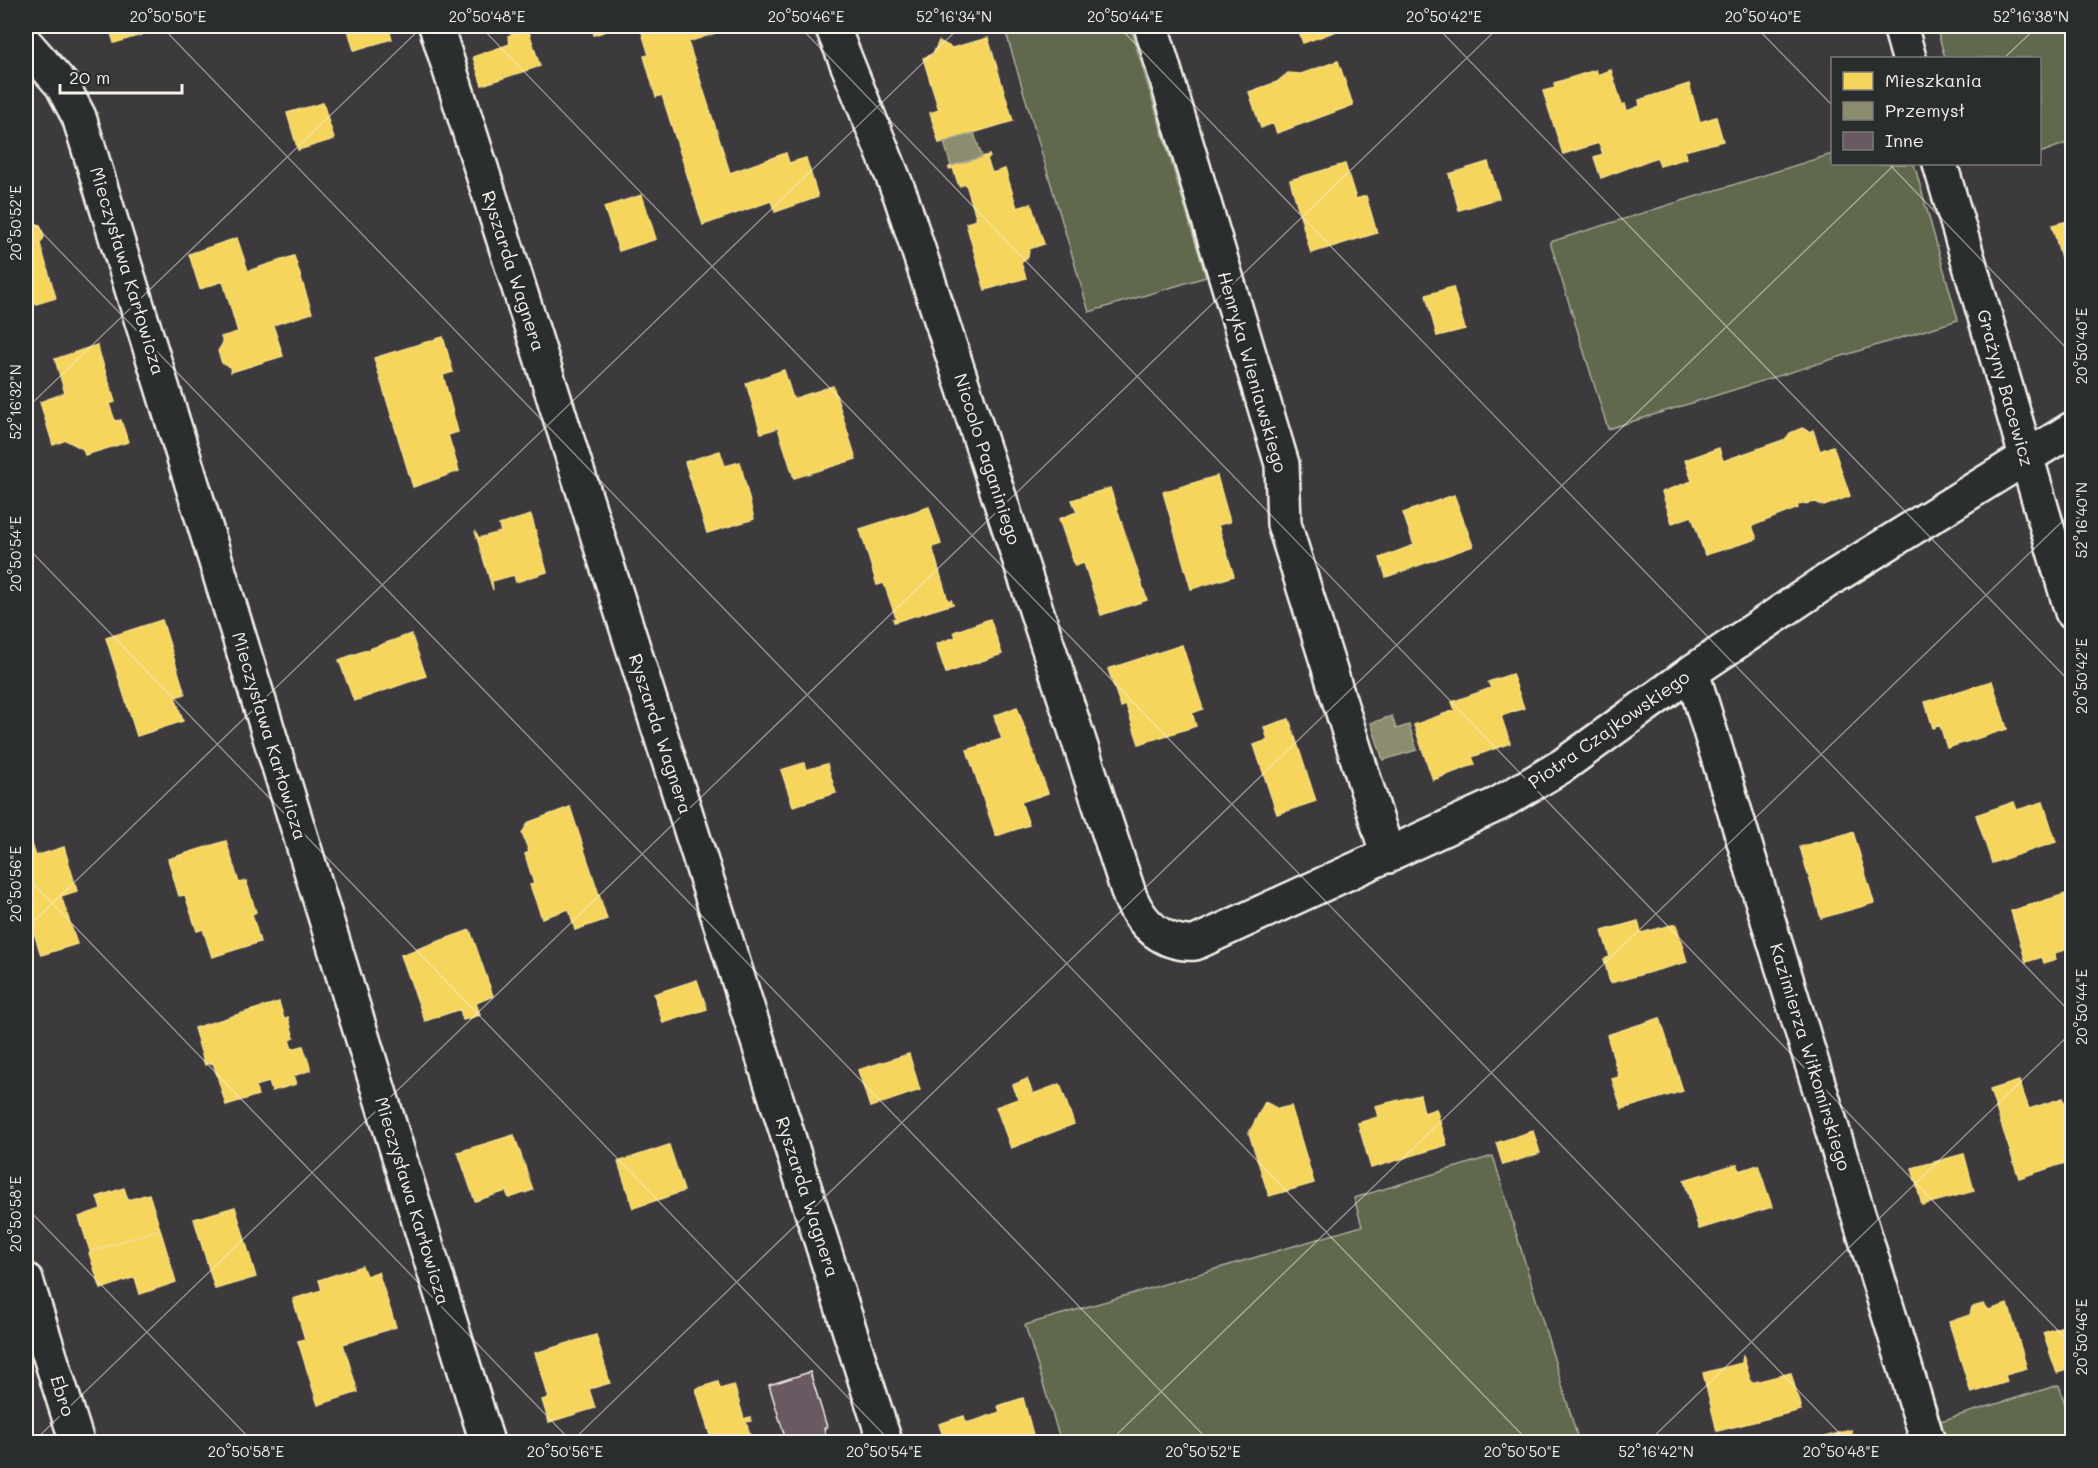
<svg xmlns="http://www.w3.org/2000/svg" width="2098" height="1468" font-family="Mali,sans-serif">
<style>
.green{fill:#61674d;stroke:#aaac9a;stroke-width:1.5}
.homes{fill:#f6d55c;stroke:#f5dd86;stroke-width:1.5}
.industry{fill:#8c8c6e;stroke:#abaa93;stroke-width:1.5}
.building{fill:#6a5962;stroke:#f4f1e8;stroke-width:1.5}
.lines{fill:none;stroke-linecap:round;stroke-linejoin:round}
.street-casing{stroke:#f4f1e8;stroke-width:38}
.street{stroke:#2a2d2e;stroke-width:33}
.ticks{fill:none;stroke:#f4f1e8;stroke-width:1.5;stroke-opacity:0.45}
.labels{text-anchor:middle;stroke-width:6;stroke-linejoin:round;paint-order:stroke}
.street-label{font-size:18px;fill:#f4f1e8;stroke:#2a2d2e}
.neatline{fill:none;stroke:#f4f1e8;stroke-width:2}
.ticks-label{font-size:15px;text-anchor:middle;fill:#f4f1e8}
</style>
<rect width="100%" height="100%" fill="#3d3a3e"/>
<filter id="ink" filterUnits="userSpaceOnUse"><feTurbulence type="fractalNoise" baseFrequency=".0167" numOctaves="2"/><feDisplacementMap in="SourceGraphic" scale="12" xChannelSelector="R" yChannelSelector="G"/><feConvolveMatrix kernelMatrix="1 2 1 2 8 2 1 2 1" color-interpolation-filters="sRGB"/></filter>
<g filter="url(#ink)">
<path class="green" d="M 1004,26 L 1130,26 L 1206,277 L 1089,312 Z
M 1936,26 L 2072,26 L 2072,141 L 2040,153 L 2040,58 L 1945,58 Z
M 1832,154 L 1832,164 L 1914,164 L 1958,320 L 1608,429 L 1550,242 Z
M 1493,1156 L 1579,1442 L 1061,1442 L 1025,1325 L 1362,1226 L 1354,1198 Z
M 2059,1385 L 2072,1427 L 2072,1442 L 1944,1442 L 1937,1422 Z"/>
<path class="homes" d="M 109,26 L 170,26 L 114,43 Z
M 347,26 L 388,26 L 392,39 L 354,50 Z
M 592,26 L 611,26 L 612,29 L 594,35 Z
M 640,26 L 736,26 L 688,42 L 730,173 L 786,153 L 789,163 L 806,158 L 818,197 L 775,212 L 771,201 L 703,225 L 662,95 L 656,97 L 644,56 L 649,55 Z
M 1297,26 L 1341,26 L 1342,29 L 1303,43 Z
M 528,29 L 540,66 L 482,85 L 473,57 L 510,44 L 508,36 Z
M 988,38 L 1013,121 L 939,143 L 930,113 L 939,110 L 923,58 L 933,54 L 939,41 L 952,48 Z
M 1338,61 L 1353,105 L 1277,133 L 1273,123 L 1261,128 L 1249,92 L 1277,82 L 1288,73 L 1301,74 Z
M 1596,70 L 1598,75 L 1611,70 L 1622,105 L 1625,104 L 1627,111 L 1640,106 L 1639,100 L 1689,84 L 1700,122 L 1716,117 L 1723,141 L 1684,151 L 1687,158 L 1660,166 L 1657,157 L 1601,178 L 1594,157 L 1603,154 L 1599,143 L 1563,154 L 1543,91 L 1555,88 L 1554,83 Z
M 323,103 L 334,139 L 298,150 L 287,113 Z
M 989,155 L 990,157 L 987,159 L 992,173 L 1005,169 L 1017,208 L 1031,204 L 1044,244 L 1029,249 L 1028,257 L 1021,263 L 1026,278 L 985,290 L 966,223 L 977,220 L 966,184 L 959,186 L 953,168 L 949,169 L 949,167 Z
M 1488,162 L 1499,198 L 1459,210 L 1449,174 Z
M 1345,164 L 1356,199 L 1366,196 L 1377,233 L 1311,253 L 1290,180 Z
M 642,195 L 656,239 L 619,251 L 604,207 Z
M 26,201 L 32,223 L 40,225 L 44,237 L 40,244 L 56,298 L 26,307 Z
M 2072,220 L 2072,273 L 2066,275 L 2052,225 Z
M 237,238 L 248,271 L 294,256 L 312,313 L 273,325 L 283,356 L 231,372 L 230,367 L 222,363 L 218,351 L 223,343 L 221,337 L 238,332 L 223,281 L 200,289 L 189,254 Z
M 1453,287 L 1465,329 L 1437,336 L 1426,295 Z
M 443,337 L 453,372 L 443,375 L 458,432 L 448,435 L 459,471 L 413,487 L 374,358 Z
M 97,345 L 115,402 L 109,404 L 115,421 L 121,420 L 128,442 L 85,455 L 83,449 L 66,440 L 53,445 L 40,402 L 65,393 L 55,359 Z
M 784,370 L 793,399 L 833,386 L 856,459 L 794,478 L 778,428 L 761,433 L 746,383 Z
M 1802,428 L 1809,432 L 1813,430 L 1820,451 L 1833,446 L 1850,496 L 1824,506 L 1816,502 L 1797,505 L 1798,508 L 1752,526 L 1757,539 L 1705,555 L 1692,516 L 1672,523 L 1662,492 L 1692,481 L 1685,460 L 1719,448 L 1723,461 L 1786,439 L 1790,433 Z
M 720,451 L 725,466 L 740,462 L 754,519 L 707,533 L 685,462 Z
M 1217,476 L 1230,522 L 1218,525 L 1234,576 L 1191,589 L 1163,492 Z
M 1110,488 L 1147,600 L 1101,615 L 1084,563 L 1075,566 L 1059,519 L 1077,512 L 1072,500 Z
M 1454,495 L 1473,546 L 1386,577 L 1380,558 L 1414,545 L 1403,513 Z
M 929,507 L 941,544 L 932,547 L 948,601 L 951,600 L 953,604 L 894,622 L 893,619 L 896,618 L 884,583 L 877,585 L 860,529 Z
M 531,515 L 547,572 L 516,582 L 514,575 L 492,581 L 493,590 L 475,531 L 479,538 L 501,532 L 499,525 Z
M 990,619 L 1002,654 L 946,673 L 936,644 L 956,637 L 954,632 Z
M 162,620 L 185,694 L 175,697 L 183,721 L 137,736 L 106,638 Z
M 411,634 L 426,676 L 354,701 L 339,660 Z
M 1182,645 L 1203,709 L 1192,713 L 1196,726 L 1139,744 L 1126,705 L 1121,707 L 1108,669 Z
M 1512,674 L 1524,708 L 1501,716 L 1510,743 L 1472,757 L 1475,764 L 1433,780 L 1414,725 L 1455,710 L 1452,702 L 1491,688 L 1488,682 Z
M 1992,681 L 2007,729 L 1947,748 L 1940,725 L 1933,728 L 1925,702 Z
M 1017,707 L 1048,793 L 1021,802 L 1029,825 L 996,836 L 967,750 L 1002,739 L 994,716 Z
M 1289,719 L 1316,801 L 1277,814 L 1254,745 L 1268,740 L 1264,727 Z
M 804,763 L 806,770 L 827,764 L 836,793 L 793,806 L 781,770 Z
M 2014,802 L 2017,810 L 2043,802 L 2056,842 L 1992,863 L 1976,815 Z
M 570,807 L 607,919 L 575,930 L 569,909 L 542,918 L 530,885 L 534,884 L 525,854 L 529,852 L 522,833 L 529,822 Z
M 1853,832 L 1874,903 L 1821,918 L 1800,847 Z
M 31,841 L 36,856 L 64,847 L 77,891 L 61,896 L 77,944 L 41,955 L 29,917 L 26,919 L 26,842 Z
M 226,841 L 239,883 L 246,881 L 256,912 L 252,914 L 260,942 L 212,957 L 203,929 L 197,931 L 185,895 L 179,896 L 168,859 Z
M 2072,892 L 2072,948 L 2054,953 L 2056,959 L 2044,963 L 2042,957 L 2026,962 L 2011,911 Z
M 1638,921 L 1641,933 L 1676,924 L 1687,962 L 1610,983 L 1604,959 L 1610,957 L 1602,931 Z
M 470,930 L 493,996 L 476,1003 L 480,1015 L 463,1020 L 460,1009 L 425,1021 L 401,955 Z
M 697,980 L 707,1009 L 663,1023 L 654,994 Z
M 279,1002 L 284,1019 L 288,1017 L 294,1038 L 289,1040 L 292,1049 L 303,1046 L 311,1070 L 293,1076 L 296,1084 L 272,1091 L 269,1082 L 255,1086 L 258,1095 L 226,1105 L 213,1062 L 205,1065 L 194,1028 Z
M 1660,1018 L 1683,1091 L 1622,1109 L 1612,1079 L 1619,1077 L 1607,1035 Z
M 909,1054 L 920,1090 L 870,1107 L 858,1070 Z
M 1027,1079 L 1033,1094 L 1060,1084 L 1074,1124 L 1011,1148 L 996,1107 L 1018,1099 L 1013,1085 Z
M 2019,1081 L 2029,1109 L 2063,1098 L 2072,1129 L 2072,1136 L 2064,1139 L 2071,1161 L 2019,1178 L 1990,1090 Z
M 1420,1095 L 1424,1113 L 1436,1109 L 1447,1145 L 1371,1168 L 1358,1123 L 1378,1117 L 1375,1106 Z
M 1265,1102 L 1278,1109 L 1291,1106 L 1314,1183 L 1269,1196 L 1249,1133 Z
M 1533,1131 L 1540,1153 L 1503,1165 L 1496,1143 Z
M 514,1135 L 533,1190 L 509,1198 L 506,1191 L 475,1201 L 458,1152 Z
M 669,1145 L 684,1191 L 633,1208 L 618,1162 Z
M 1964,1154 L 1974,1191 L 1922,1205 L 1912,1168 Z
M 1737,1164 L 1740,1171 L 1758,1165 L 1772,1207 L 1699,1229 L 1684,1180 Z
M 124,1188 L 128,1200 L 149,1194 L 160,1229 L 90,1251 L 79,1217 L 101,1209 L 97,1197 Z
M 235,1207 L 256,1277 L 215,1289 L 194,1219 Z
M 160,1229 L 176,1282 L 140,1294 L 135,1277 L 101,1289 L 89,1253 Z
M 362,1266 L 366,1276 L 378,1272 L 396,1327 L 343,1344 L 358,1392 L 318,1405 L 298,1341 L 305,1339 L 293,1299 L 322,1290 L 319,1280 Z
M 1983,1304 L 1989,1310 L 2008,1304 L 2027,1369 L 2005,1375 L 2007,1382 L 1971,1393 L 1949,1322 L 1970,1315 L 1972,1307 Z
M 2072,1323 L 2072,1368 L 2057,1373 L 2043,1333 Z
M 596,1335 L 610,1383 L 589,1389 L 595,1408 L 549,1422 L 542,1400 L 549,1398 L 535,1353 Z
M 1743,1355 L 1751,1383 L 1791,1373 L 1801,1410 L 1717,1431 L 1703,1373 L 1742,1363 Z
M 718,1382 L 720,1389 L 734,1385 L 744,1419 L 750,1417 L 751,1421 L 746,1422 L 752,1442 L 712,1442 L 696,1389 Z
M 1023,1398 L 1035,1442 L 945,1442 L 939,1424 L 964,1416 L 966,1423 L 977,1420 L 1000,1412 L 998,1406 Z
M 1851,1430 L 1854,1442 L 1809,1442 L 1832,1435 Z"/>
<path class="industry" d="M 974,133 L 982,157 L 951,166 L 944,142 Z
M 1392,716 L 1396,729 L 1409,725 L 1417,750 L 1383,760 L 1371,723 Z"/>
<path class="building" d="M 810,1372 L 827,1427 L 824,1428 L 828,1442 L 779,1442 L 778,1440 L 785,1437 L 769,1385 Z"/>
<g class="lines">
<g class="street-casing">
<path id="street" d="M 436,26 L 885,1442
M 832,26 L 901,197 L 1130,897 C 1142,925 1164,945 1195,943 L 1498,804 L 1562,766 L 1692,672 L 1827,581 L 2072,429
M 1151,26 L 1282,464 L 1284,524 L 1388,856
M 1900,26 L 1909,58
M 26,44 L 62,85 L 79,117 L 487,1442
M 1940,164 L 2072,612
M 1692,672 L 1928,1442
M 26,1280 L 77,1442"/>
</g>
<use href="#street" class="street"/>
</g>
</g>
<path class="ticks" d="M 161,26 L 1529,1442M 480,26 L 1848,1442M 799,26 L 2072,1345M 1118,26 L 2072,1014M 1436,26 L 2072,684M 1755,26 L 1832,105M 2004,58 L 2038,26M 1889,164 L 2072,354M 26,216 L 1210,1442M 26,409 L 423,26M 26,546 L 891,1442M 26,876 L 572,1442M 26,929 L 961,26M 26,1207 L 253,1442M 33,1442 L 1500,26M 571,1442 L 1895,164M 1109,1442 L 2072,512M 1648,1442 L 2072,1032"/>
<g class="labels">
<g class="street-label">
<text transform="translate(127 271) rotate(73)" y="6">Mieczysława Karłowicza</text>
<text transform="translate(513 271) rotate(72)" y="6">Ryszarda Wagnera</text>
<text transform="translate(1252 372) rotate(74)" y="6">Henryka Wieniawskiego</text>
<text transform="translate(2005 388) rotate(74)" y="6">Grażyny Bacewicz</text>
<text transform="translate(987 459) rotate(72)" y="6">Niccolo Paganiniego</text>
<text transform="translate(1609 730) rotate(-35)" y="6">Piotra Czajkowskiego</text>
<text transform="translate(660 734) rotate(72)" y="6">Ryszarda Wagnera</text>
<text transform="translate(269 736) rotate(73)" y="6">Mieczysława Karłowicza</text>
<text transform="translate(1810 1057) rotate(73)" y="6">Kazimierza Wiłkomirskiego</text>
<text transform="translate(807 1197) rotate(72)" y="6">Ryszarda Wagnera</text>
<text transform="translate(412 1201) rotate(73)" y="6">Mieczysława Karłowicza</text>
<text transform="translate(62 1396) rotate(72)" y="6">Ebro</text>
</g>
</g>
<rect width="2098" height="1468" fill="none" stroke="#2a2d2e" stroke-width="66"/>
<rect x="1831" y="57" width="210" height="108" fill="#2a2d2e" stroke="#7b7b78" stroke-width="1.5"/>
<rect x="1843" y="72" width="30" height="18" fill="#f6d55c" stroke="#7b7b78" stroke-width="1.5"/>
<text x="1885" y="87" font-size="18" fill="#f4f1e8">Mieszkania</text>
<rect x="1843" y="102" width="30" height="18" fill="#8c8c6e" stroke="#7b7b78" stroke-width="1.5"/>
<text x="1885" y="117" font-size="18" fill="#f4f1e8">Przemysł</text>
<rect x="1843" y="132" width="30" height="18" fill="#6a5962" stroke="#7b7b78" stroke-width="1.5"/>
<text x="1885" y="147" font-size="18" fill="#f4f1e8">Inne</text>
<path d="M60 84v9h122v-9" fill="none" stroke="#f4f1e8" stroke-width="3"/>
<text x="69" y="84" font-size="18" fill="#f4f1e8" stroke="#2a2d2e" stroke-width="4.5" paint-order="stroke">20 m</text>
<rect x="33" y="33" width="2032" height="1402" class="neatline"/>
<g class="ticks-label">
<text x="168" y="22">20°50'50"E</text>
<text x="487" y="22">20°50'48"E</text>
<text x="806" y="22">20°50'46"E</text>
<text x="954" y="22">52°16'34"N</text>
<text x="1125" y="22">20°50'44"E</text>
<text x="1444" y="22">20°50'42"E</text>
<text x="1763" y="22">20°50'40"E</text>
<text x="2031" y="22">52°16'38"N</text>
<text transform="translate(16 223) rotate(-90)" y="5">20°50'52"E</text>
<text transform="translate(2082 346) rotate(-90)" y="5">20°50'40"E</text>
<text transform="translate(16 402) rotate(-90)" y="5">52°16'32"N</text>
<text transform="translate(2082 520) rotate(-90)" y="5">52°16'40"N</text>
<text transform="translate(16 554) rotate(-90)" y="5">20°50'54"E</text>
<text transform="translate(2082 676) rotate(-90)" y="5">20°50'42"E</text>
<text transform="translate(16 884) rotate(-90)" y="5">20°50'56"E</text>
<text transform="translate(2082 1007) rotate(-90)" y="5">20°50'44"E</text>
<text transform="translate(16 1214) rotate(-90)" y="5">20°50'58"E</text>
<text transform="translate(2082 1337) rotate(-90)" y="5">20°50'46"E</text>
<text x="246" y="1457">20°50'58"E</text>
<text x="565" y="1457">20°50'56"E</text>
<text x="884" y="1457">20°50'54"E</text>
<text x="1203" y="1457">20°50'52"E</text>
<text x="1522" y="1457">20°50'50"E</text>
<text x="1656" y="1457">52°16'42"N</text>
<text x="1841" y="1457">20°50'48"E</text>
</g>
</svg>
